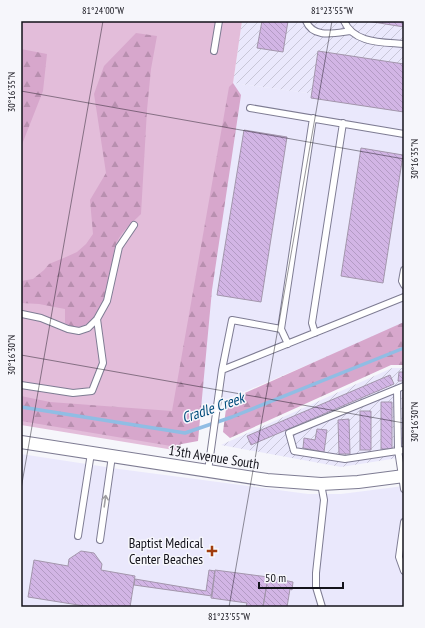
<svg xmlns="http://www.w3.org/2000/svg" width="425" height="628" font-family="'PT Sans Narrow',sans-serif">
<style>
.built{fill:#eae8fc}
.industrial{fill:url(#industrial-furrows)}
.green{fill:#e3bdda}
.forest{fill:url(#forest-firs)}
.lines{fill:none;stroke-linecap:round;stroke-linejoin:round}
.stream{stroke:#90bde4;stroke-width:3.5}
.building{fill:url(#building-back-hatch);stroke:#a396ac}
.lane-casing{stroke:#7e7c93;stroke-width:8}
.street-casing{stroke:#7e7c93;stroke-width:14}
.lane{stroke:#fff;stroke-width:6}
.street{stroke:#fff;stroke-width:12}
.oneway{stroke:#a1a0a3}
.ticks{fill:none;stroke:#13121a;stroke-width:1;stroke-opacity:0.45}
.poi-dot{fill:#a13c0d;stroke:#f6f6fb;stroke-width:1.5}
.labels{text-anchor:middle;stroke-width:3;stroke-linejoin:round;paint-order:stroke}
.street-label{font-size:14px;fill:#13121a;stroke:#f6f6fb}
.poi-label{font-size:14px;fill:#13121a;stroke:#f6f6fb;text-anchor:end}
.water-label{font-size:15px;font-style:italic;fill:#004c7c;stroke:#f6f6fb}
.neatline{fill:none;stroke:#13121a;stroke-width:1.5}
.ticks-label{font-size:10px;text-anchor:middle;fill:#13121a}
</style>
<defs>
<pattern id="industrial-furrows" width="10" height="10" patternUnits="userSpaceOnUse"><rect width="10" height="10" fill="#eae8fc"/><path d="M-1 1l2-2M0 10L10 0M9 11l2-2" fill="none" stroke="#c8c6d7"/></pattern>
<pattern id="forest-firs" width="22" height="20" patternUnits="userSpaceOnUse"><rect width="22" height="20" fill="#d7a7cc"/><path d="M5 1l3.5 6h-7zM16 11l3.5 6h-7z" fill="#b88faf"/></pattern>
<pattern id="building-back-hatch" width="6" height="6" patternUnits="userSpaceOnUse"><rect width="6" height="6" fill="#d2b5e5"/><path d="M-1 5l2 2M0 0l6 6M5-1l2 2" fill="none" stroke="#b39bc4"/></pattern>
</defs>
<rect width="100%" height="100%" fill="#f6f6fb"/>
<path class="built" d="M 233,83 L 404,106 L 404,324 L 185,417 Z
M 21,454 L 119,469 L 308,494 L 341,494 L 404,486 L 404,607 L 21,607 Z"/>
<path class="industrial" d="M 242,21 L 404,21 L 404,106 L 233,83 Z
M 392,368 L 404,368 L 404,457 L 341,467 L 221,445 Z"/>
<path class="green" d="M 21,21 L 242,21 L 180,451 L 21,425 Z"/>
<path class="forest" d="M 136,33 L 157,36 L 151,69 L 147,110 L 141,214 C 132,223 119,233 115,247 C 109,269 108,327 76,327 C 73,327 68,325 65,323 L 65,309 L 39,304 L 21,303 L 21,281 L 33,279 L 44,270 L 49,264 L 66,257 L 77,252 L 86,244 L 93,234 L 90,200 L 106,173 L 94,94 L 104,66 Z
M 21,49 L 47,54 L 43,91 L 21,147 Z
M 233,83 L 241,95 L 212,290 L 198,441 L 171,446 L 21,421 L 21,396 L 50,402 L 172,411 L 229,87 Z
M 404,322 L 404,365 L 391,365 L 230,438 L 223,432 L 227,401 Z"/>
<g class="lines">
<path class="stream" d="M 21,407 L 185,433 L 232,417 L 404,348"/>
</g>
<path class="building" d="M 262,21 L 288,21 L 283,52 L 257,48 Z
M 367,21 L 404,21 L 404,27 Z
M 318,51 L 404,64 L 404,112 L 311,98 Z
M 244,130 L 287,137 L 261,302 L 217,295 Z
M 361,148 L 403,155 L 383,283 L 341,276 Z
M 399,372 L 404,372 L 404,381 L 398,381 Z
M 390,375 L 394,384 L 251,445 L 247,436 Z
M 403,392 L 404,392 L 404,444 L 403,444 Z
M 381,402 L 392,402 L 392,449 L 381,449 Z
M 360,411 L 371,411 L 371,450 L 360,450 Z
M 349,419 L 350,454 L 339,454 L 338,420 Z
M 317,429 L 327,430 L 324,452 L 303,448 L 304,438 L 315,440 Z
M 81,551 L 94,553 L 102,564 L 101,570 L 135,576 L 130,607 L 91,607 L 28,597 L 34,560 L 68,566 L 69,559 Z
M 209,570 L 215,571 L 212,596 L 134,585 L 135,579 L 206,591 Z
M 215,570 L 268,577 L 263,607 L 246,607 L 247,603 L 211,598 Z
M 268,577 L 293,582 L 292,590 L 290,589 L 287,607 L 263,607 Z"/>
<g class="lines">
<g class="lane-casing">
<path id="lane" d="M 306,21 C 313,39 335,33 351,31
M 344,21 C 354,44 383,42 404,44
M 214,51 L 219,21
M 250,108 L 404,134
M 404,270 L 402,281 L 404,285
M 22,314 L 41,318 L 68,329 L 79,331 L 88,328 L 97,319 L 107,301 L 119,247 L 134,225
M 281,329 L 313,118
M 315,333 L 312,323 L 343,123
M 222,370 L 232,320 L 281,329 L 288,344
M 21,385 L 73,393 L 92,391 L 103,363 L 97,319
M 404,386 L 289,433 L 294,451 L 345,459 L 404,450
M 397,389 L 398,450 L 404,489
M 208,471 L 222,370 L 404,297
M 321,484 L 324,500 L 316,573 L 316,587 L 322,607
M 404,522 L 399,557 L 404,571
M 78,536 L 91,453
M 100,540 L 112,456"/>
</g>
<g class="street-casing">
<path id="street" d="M 21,442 L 267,480 L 321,484 L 358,482 L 404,476"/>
</g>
<use href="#lane" class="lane"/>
<use href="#street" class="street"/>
</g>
<defs><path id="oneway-shaft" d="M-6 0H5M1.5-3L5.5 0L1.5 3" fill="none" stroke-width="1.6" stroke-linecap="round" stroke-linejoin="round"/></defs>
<use class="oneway" href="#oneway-shaft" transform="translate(105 501) rotate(-82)"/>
<path class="ticks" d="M 21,91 L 404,159M 21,355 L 404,423M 21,489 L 103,21M 229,607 L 332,21"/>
<path class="poi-dot" d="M210 545h4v4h4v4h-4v4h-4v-4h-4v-4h4z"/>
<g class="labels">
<g class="street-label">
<text transform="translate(214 457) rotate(9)" y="5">13th Avenue South</text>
</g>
<g class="poi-label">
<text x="203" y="548">Baptist Medical<tspan x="203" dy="16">Center Beaches</tspan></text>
</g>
<g class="water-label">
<text transform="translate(213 408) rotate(-19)" y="5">Cradle Creek</text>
</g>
</g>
<rect width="425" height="628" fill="none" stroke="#f6f6fb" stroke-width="44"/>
<path d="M259 582v6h84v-6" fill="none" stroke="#13121a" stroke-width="2"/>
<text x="265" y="582" font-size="12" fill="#13121a" stroke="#f6f6fb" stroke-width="3" paint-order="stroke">50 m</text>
<rect x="22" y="22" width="381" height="584" class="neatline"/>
<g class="ticks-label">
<text x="103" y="14">81°24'00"W</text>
<text x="332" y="14">81°23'55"W</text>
<text transform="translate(11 92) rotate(-90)" y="4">30°16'35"N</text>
<text transform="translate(414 159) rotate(-90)" y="4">30°16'35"N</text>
<text transform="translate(11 355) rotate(-90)" y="4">30°16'30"N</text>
<text transform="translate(414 422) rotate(-90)" y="4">30°16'30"N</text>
<text x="229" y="620">81°23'55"W</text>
</g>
</svg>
